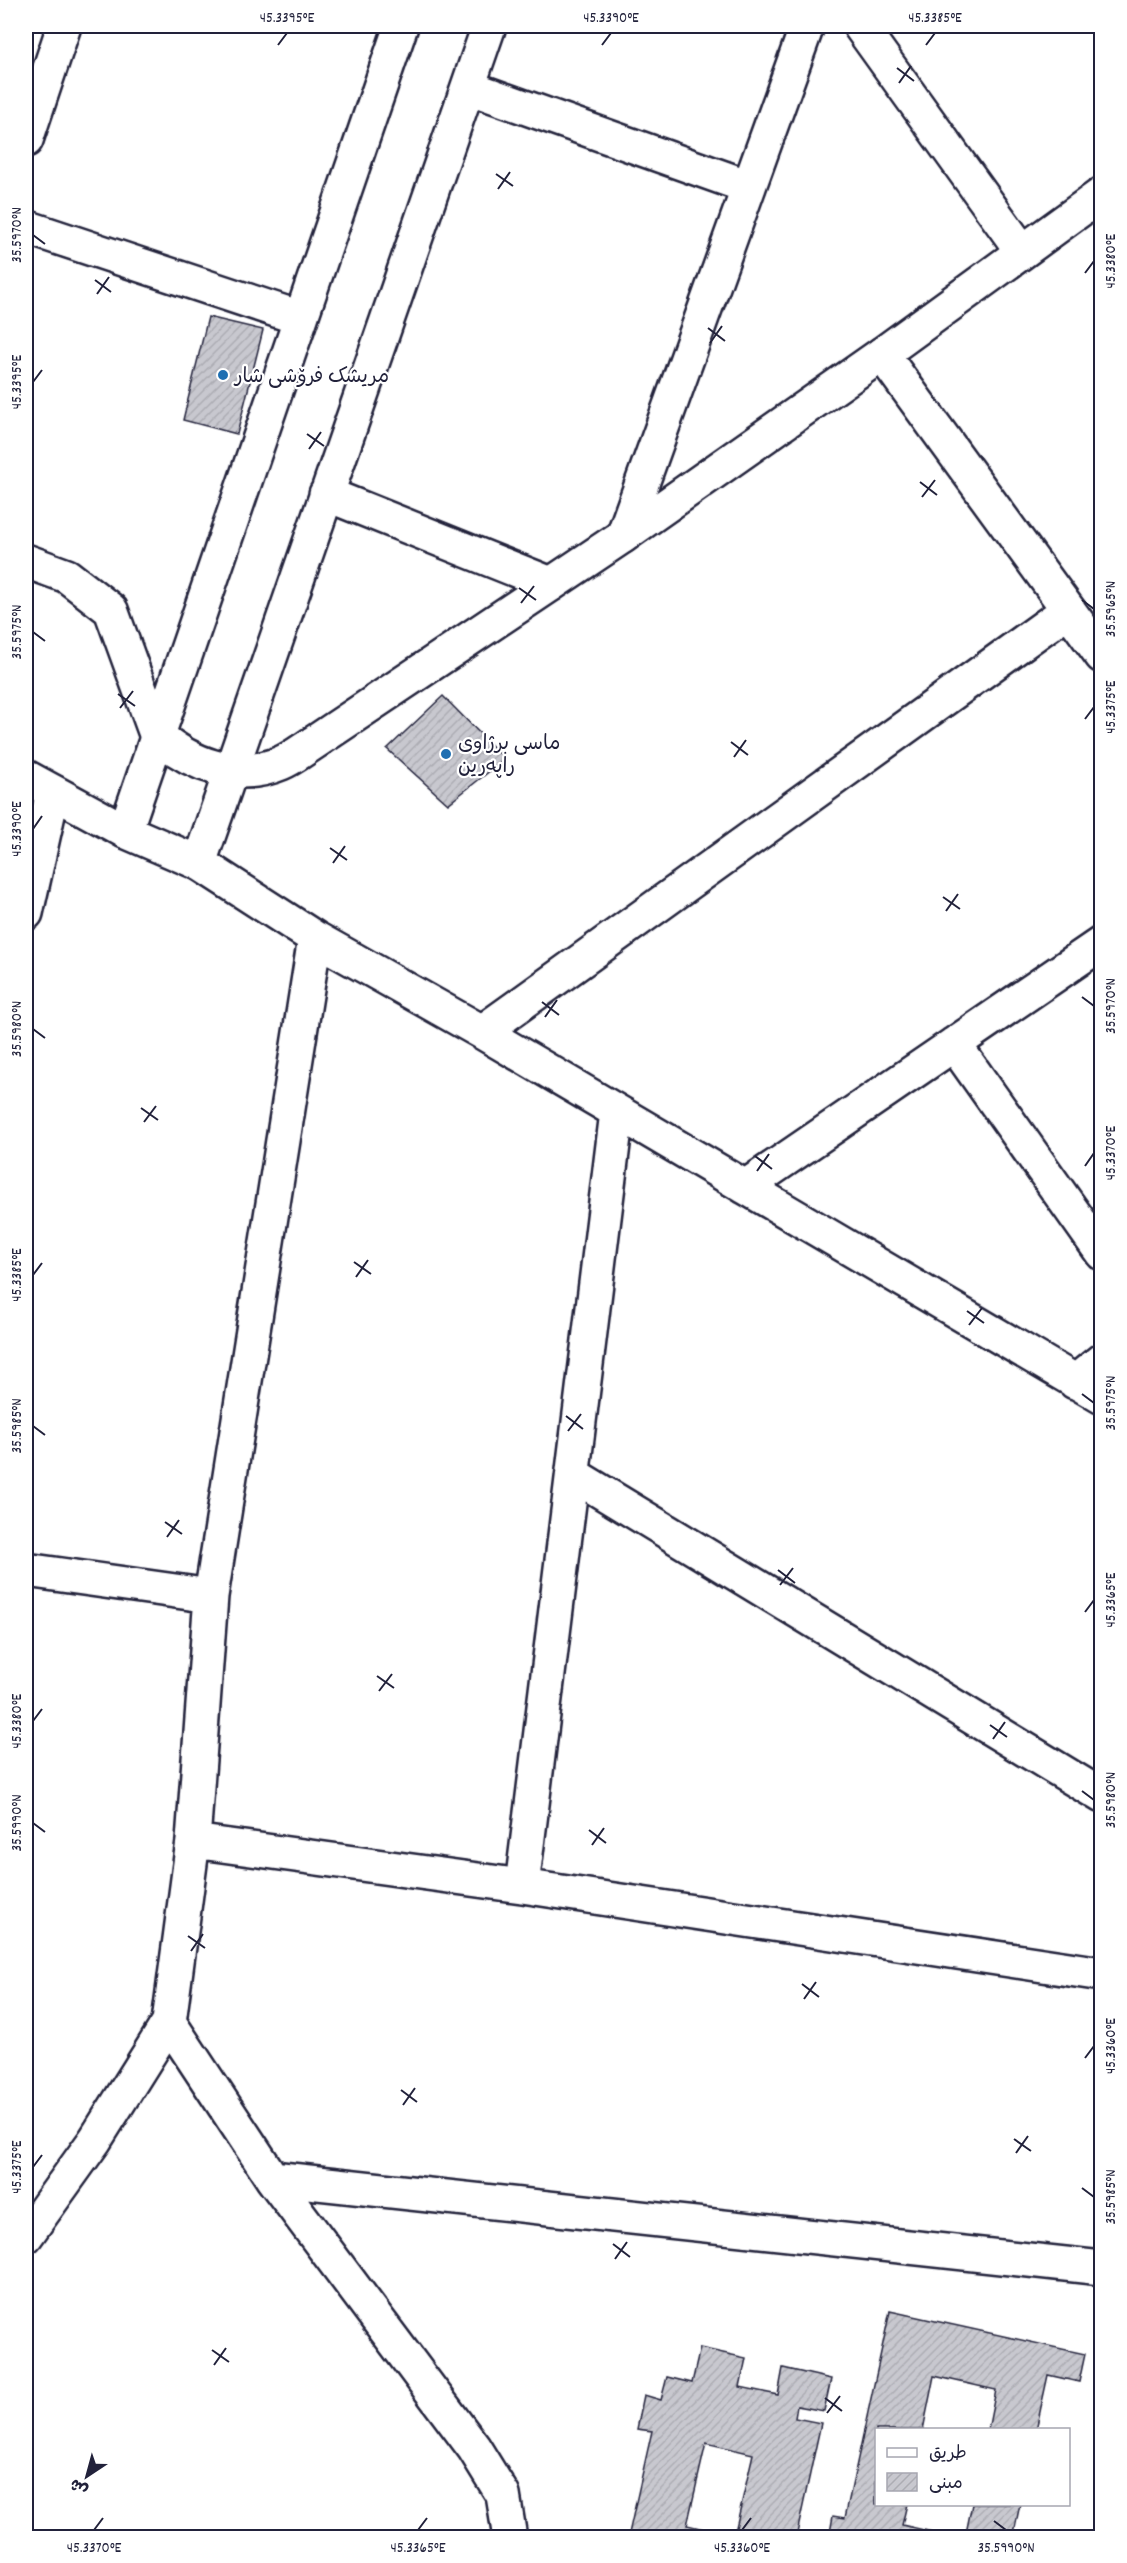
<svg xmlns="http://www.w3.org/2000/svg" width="1127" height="2563" font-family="Dekko,'Playpen Sans Arabic',sans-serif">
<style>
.building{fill:url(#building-hatch);stroke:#22223b;stroke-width:1.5;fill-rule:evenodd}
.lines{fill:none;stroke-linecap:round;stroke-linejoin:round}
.minor-casing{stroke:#22223b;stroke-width:38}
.major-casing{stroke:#22223b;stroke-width:38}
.minor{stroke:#fff;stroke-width:33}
.major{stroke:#fff;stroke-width:33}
.ticks{fill:none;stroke:#22223b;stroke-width:2}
.poi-dot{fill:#1f6fb2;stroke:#fff;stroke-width:2}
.labels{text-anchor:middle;stroke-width:4.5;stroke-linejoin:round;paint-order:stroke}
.poi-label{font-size:20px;fill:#22223b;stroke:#fff;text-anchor:start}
.neatline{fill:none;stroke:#22223b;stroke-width:2}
.ticks-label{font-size:15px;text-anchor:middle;fill:#22223b}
</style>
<defs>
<pattern id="building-hatch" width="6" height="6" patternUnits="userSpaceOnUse" patternTransform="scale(1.5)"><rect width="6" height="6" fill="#c8c8cf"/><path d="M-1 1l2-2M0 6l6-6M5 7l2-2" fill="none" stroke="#acacb3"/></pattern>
</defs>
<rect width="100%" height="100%" fill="#fff"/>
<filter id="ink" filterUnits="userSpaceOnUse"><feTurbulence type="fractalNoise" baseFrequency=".0167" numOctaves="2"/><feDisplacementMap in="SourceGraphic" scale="12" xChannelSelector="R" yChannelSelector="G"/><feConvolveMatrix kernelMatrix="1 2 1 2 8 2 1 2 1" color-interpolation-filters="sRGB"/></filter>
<g filter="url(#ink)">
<path class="building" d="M 208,317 L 263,330 L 237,434 L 183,420 Z
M 443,696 L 505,759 L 448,804 L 387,749 Z
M 890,2311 L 1085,2354 L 1079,2382 L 1048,2375 L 1036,2430 L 988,2430 L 996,2390 L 934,2376 L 923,2430 L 876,2430 L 876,2504 L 907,2504 L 902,2525 L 959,2538 L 829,2538 L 833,2516 L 845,2518 Z
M 700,2348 L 746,2358 L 740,2387 L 778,2395 L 783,2368 L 831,2379 L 824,2411 L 797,2406 L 795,2418 L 821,2423 L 796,2538 L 628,2538 L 652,2431 L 637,2429 L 644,2395 L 661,2400 L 667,2377 L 692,2383 ZM 706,2443 L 753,2454 L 734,2536 L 687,2525 Z
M 972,2504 L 1020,2504 L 1013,2538 L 965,2538 Z"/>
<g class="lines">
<g class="minor-casing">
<path id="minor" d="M 489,26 L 199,863 L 315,938 L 482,1032 L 1102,1397
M 860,26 L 1022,251
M 468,87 L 749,187
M 26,140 L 64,26
M 26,227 L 300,318
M 882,354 L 1102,656
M 326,494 L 551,584
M 623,536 L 807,26
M 125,831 L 401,26
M 26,913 L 53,792
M 482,1032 L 1068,610
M 954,1044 L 1102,1253
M 745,1187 L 1102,943
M 1075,1382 L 1102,1360
M 574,1475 L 1102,1796
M 26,1570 L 211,1596
M 193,1841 L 522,1886 L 1102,1974
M 522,1886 L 617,1112
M 169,2022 L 272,2178 L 474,2448 L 503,2495 L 510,2538
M 272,2178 L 1102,2268
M 26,2236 L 95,2140 L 169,2022 L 193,1841 L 211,1596 L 315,938"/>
</g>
<g class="major-casing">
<path id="major" d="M 26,561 L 67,576 L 111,610 L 156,734 C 191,765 236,782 281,763 C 291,759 300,752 309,746 L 623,536 L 882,354 L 1102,194
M 26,777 L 125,831 L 199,863"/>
</g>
<use href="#minor" class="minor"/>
<use href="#major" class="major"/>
</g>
</g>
<path class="ticks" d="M 278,45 L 287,33M 602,45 L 611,33M 926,45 L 935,33M 897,68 L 914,81M 899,83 L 911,66M 496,174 L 513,186M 498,189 L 510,172M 33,235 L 45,244M 1085,273 L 1094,261M 95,280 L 111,292M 97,294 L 109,277M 708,328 L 725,341M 710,343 L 722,326M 33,382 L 42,370M 307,434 L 324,446M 309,449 L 321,432M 920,482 L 937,495M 922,497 L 935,480M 519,588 L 536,600M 1082,600 L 1094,609M 521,603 L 534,586M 33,632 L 45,641M 118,694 L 135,706M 120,708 L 133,691M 1085,719 L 1094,707M 731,742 L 748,755M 734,757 L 746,740M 33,829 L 42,816M 330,848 L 347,860M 333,863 L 345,846M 943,897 L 960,909M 946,911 L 958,894M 1082,997 L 1094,1006M 542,1002 L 559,1015M 545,1017 L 557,1000M 33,1029 L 45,1038M 141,1108 L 158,1120M 144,1122 L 156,1106M 755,1156 L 772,1169M 1085,1166 L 1094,1153M 757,1171 L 769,1154M 354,1262 L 371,1274M 33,1275 L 42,1263M 356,1277 L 368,1260M 967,1311 L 984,1323M 969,1325 L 982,1308M 1082,1394 L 1094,1403M 566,1416 L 583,1429M 33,1426 L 45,1435M 568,1431 L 581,1414M 165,1522 L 182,1534M 167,1537 L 179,1520M 778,1570 L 795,1583M 780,1585 L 793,1568M 1085,1612 L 1094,1600M 377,1676 L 394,1688M 379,1691 L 392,1674M 33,1721 L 42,1709M 990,1725 L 1007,1737M 993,1739 L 1005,1722M 1082,1791 L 1094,1800M 33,1823 L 45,1832M 589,1830 L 606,1843M 592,1845 L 604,1828M 188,1936 L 205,1948M 191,1951 L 203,1934M 802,1984 L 819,1997M 804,1999 L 816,1982M 1085,2058 L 1094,2046M 401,2090 L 417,2102M 403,2105 L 415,2088M 1014,2139 L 1031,2151M 1016,2153 L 1028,2136M 33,2167 L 42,2155M 1082,2188 L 1094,2197M 613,2244 L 630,2257M 615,2259 L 627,2242M 212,2350 L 229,2362M 214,2365 L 226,2348M 825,2398 L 842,2411M 827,2413 L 840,2396M 994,2521 L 1006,2530M 94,2530 L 103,2518M 418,2530 L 427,2518M 742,2530 L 751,2518"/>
<g class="poi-dot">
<circle cx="223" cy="375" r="6"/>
<circle cx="446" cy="754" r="6"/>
</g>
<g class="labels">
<g class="poi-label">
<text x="235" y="382">مریشک فرۆشی شار</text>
<text x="458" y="749">ماسی برژاوی<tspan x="458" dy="23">راپەرین</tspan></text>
</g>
</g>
<rect width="1127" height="2563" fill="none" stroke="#fff" stroke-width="66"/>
<rect x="875" y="2428" width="195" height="78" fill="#ffffff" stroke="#a7a7b1" stroke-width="1.5"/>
<rect x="887" y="2448" width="30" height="9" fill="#ffffff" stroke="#a7a7b1" stroke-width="1.5"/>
<text x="929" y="2458" font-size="18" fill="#22223b">طريق</text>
<rect x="887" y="2473" width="30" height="18" fill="url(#building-hatch)" stroke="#a7a7b1" stroke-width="1.5"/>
<text x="929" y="2488" font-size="18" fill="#22223b">مبنى</text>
<g transform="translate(87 2476) rotate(216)" stroke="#ffffff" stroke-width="4.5" paint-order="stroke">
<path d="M0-4.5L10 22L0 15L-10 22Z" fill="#22223b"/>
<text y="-9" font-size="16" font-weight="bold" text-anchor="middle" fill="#22223b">ش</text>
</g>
<rect x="33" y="33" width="1061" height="2497" class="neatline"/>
<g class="ticks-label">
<text x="287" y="22">45.3395°E</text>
<text x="611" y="22">45.3390°E</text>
<text x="935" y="22">45.3385°E</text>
<text transform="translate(16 235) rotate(-90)" y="5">35.5970°N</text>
<text transform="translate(1110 261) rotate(-90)" y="5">45.3380°E</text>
<text transform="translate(16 382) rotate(-90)" y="5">45.3395°E</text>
<text transform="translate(1110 609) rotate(-90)" y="5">35.5965°N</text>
<text transform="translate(16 632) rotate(-90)" y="5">35.5975°N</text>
<text transform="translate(1110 707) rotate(-90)" y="5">45.3375°E</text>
<text transform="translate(16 829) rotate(-90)" y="5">45.3390°E</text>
<text transform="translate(1110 1006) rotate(-90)" y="5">35.5970°N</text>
<text transform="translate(16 1029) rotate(-90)" y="5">35.5980°N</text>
<text transform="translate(1110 1153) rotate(-90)" y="5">45.3370°E</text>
<text transform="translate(16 1275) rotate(-90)" y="5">45.3385°E</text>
<text transform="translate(1110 1403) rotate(-90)" y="5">35.5975°N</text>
<text transform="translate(16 1426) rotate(-90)" y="5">35.5985°N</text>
<text transform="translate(1110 1600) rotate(-90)" y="5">45.3365°E</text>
<text transform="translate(16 1721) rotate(-90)" y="5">45.3380°E</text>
<text transform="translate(1110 1800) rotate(-90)" y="5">35.5980°N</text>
<text transform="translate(16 1823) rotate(-90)" y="5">35.5990°N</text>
<text transform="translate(1110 2046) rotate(-90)" y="5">45.3360°E</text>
<text transform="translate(16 2167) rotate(-90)" y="5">45.3375°E</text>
<text transform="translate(1110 2197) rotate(-90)" y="5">35.5985°N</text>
<text x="94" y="2552">45.3370°E</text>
<text x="418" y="2552">45.3365°E</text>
<text x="742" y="2552">45.3360°E</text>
<text x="1006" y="2552">35.5990°N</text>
</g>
</svg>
